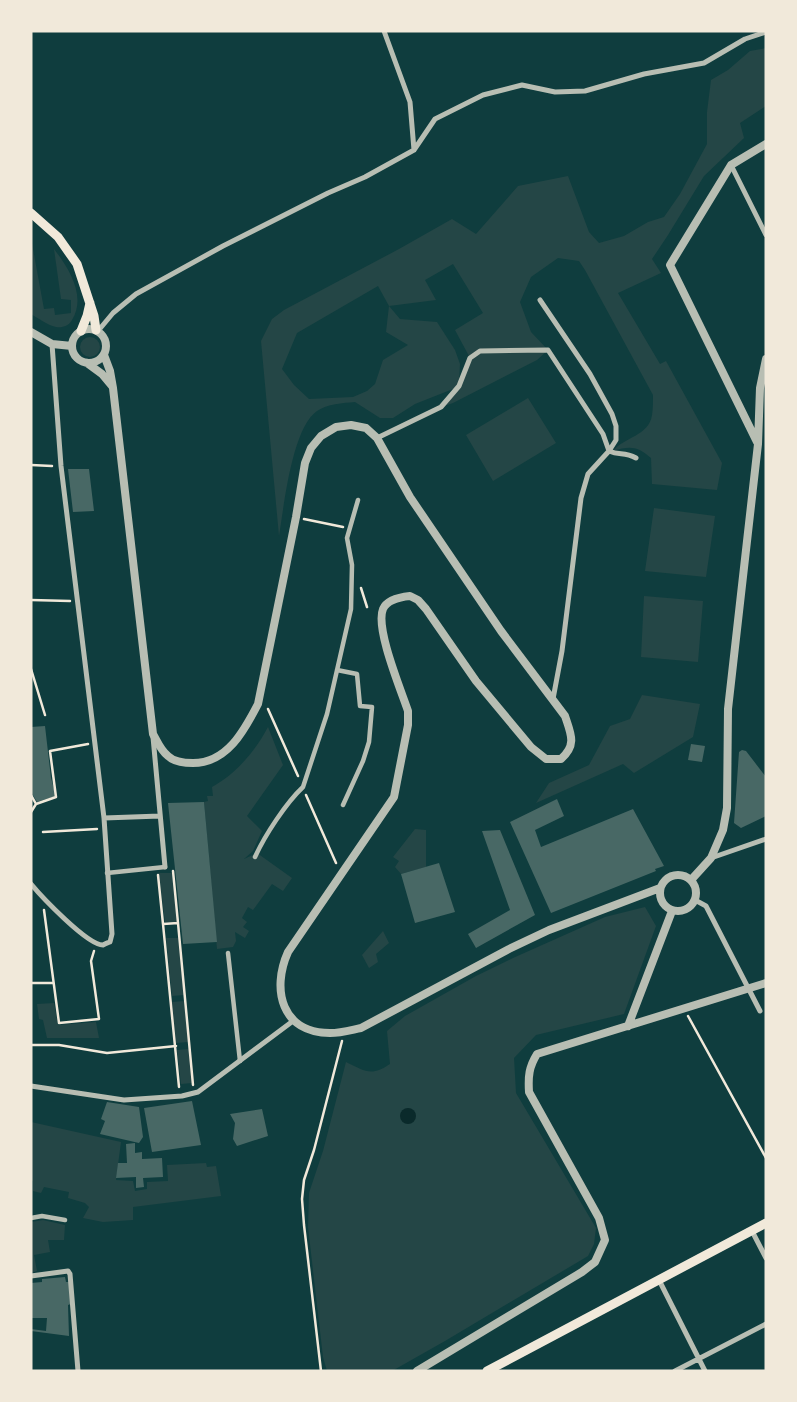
<svg xmlns="http://www.w3.org/2000/svg" width="797" height="1402" font-family="'Roboto Serif',serif">
<style>
.green{fill:#244646;fill-rule:evenodd}
.water{fill:#0a2a2b}
.building{fill:#486865}
.lines{fill:none;stroke-linecap:round;stroke-linejoin:round}
.path{stroke:#f1e9da;stroke-width:2.5}
.pedestrian{stroke:#b8beb3;stroke-width:4.5}
.minor{stroke:#b8beb3;stroke-width:5}
.tertiary{stroke:#b8beb3;stroke-width:8}
.secondary{stroke:#f1e9da;stroke-width:9}
</style>
<rect width="100%" height="100%" fill="#0f3d3e"/>
<path class="green" d="M 766,48 L 766,106 L 740,123 L 744,138 L 704,176 L 668,235 L 652,259 L 661,273 L 618,293 L 660,364 L 666,361 L 722,463 L 717,490 L 652,484 L 651,458 C 637,446 630,446 613,451 C 624,437 649,436 652,415 C 653,409 653,402 653,395 L 585,270 L 579,261 L 558,258 L 531,277 L 520,302 L 531,332 L 548,350 L 537,360 L 453,403 L 441,407 L 458,387 L 415,404 L 393,418 L 380,418 L 355,402 C 343,403 327,404 317,411 C 292,428 284,506 279,536 L 261,341 L 272,319 L 284,310 L 399,249 L 452,219 L 476,234 L 518,186 L 568,176 L 589,232 L 599,243 L 624,236 L 648,222 L 664,217 L 680,194 L 707,144 L 707,112 L 711,80 L 728,70 L 750,51 ZM 453,264 L 483,313 L 455,330 L 470,358 L 459,384 L 460,364 L 455,350 L 437,322 L 400,319 L 389,306 L 436,300 L 425,280 ZM 378,286 L 389,306 L 386,332 L 408,345 L 383,360 L 375,384 L 367,391 L 353,397 L 309,399 L 294,385 L 282,369 L 297,333 Z
M 31,238 L 44,309 L 54,308 L 55,315 L 71,313 L 71,300 L 61,299 L 54,249 C 68,267 87,296 72,320 C 69,326 62,328 56,327 C 47,325 38,318 31,314 Z
M80 347a10 10 0 1 1 20 0a10 10 0 1 1-20 0Z
M 528,398 L 556,443 L 493,481 L 466,435 Z
M 654,508 L 715,516 L 706,577 L 645,571 Z
M 644,596 L 703,601 L 698,662 L 641,657 Z
M 642,695 L 700,704 L 693,737 L 634,773 L 623,764 L 536,803 L 549,783 L 589,765 L 610,726 L 630,719 Z
M 268,727 L 283,765 L 247,816 L 262,831 L 253,851 L 244,859 L 257,853 L 292,878 L 283,891 L 272,884 L 253,910 L 248,907 L 242,918 L 247,922 L 243,927 L 249,931 L 245,938 L 235,932 L 236,941 L 233,947 L 217,949 L 204,802 L 208,801 L 207,796 L 213,796 L 212,787 C 236,774 256,750 268,727 Z
M 415,829 L 426,830 L 426,867 L 401,874 L 395,867 L 399,861 L 393,857 Z
M 159,873 L 172,873 L 177,922 L 165,922 Z
M 645,907 L 656,926 L 624,1014 L 536,1035 L 514,1058 L 516,1093 L 596,1228 L 594,1244 L 588,1256 L 445,1341 L 392,1371 L 327,1371 L 323,1357 L 308,1227 L 309,1193 L 323,1151 L 346,1062 C 365,1071 371,1077 390,1064 L 387,1031 L 405,1016 L 476,976 L 513,958 L 605,917 Z
M 383,931 L 389,943 L 376,954 L 378,962 L 369,968 L 362,955 Z
M 166,938 L 178,938 L 184,995 L 172,996 Z
M 184,1001 L 188,1042 L 176,1043 L 172,1002 Z
M 54,1003 L 58,1025 L 96,1022 L 99,1038 L 47,1038 L 43,1020 L 39,1019 L 37,1004 Z
M 189,1049 L 192,1083 L 181,1084 L 177,1050 Z
M 31,1122 L 121,1142 L 116,1180 L 133,1181 L 135,1191 L 147,1189 L 147,1182 L 168,1181 L 167,1165 L 206,1163 L 207,1167 L 216,1166 L 221,1196 L 133,1207 L 133,1220 L 103,1222 L 83,1218 L 89,1207 L 85,1203 L 68,1198 L 69,1192 L 44,1187 L 41,1193 L 33,1191 L 33,1181 L 31,1180 Z
M 43,1220 L 65,1225 L 64,1240 L 48,1240 L 50,1252 L 34,1255 L 37,1271 L 31,1273 L 31,1222 Z"/>
<path class="water" d="M400 1116a8 8 0 1 1 16 0a8 8 0 1 1-16 0Z"/>
<path class="building" d="M 68,469 L 89,469 L 94,511 L 73,512 Z
M 45,726 L 51,778 L 56,796 L 37,802 L 31,792 L 31,727 Z
M 691,744 L 705,746 L 702,762 L 688,760 Z
M 742,750 L 746,751 L 766,777 L 766,816 L 741,828 L 734,823 L 739,752 Z
M 557,799 L 564,816 L 535,830 L 541,847 L 633,809 L 664,866 L 655,869 L 656,871 L 551,913 L 510,822 Z
M 204,802 L 217,942 L 183,944 L 168,803 Z
M 500,830 L 535,915 L 476,948 L 468,934 L 510,910 L 482,831 Z
M 439,863 L 455,912 L 415,923 L 401,874 Z
M 192,1101 L 201,1145 L 152,1152 L 144,1108 Z
M 107,1102 L 139,1107 L 143,1137 L 139,1143 L 100,1134 L 105,1121 L 101,1119 Z
M 262,1109 L 268,1136 L 237,1146 L 233,1139 L 235,1123 L 230,1114 Z
M 135,1143 L 135,1153 L 142,1152 L 142,1159 L 162,1158 L 163,1177 L 143,1178 L 144,1187 L 136,1188 L 136,1177 L 116,1178 L 118,1163 L 127,1163 L 126,1144 Z
M 65,1277 L 66,1282 L 69,1282 L 71,1304 L 68,1305 L 69,1336 L 31,1331 L 31,1329 L 46,1331 L 47,1318 L 31,1318 L 31,1283 L 42,1282 L 42,1279 Z"/>
<g class="lines">
<path class="path" d="M 31,465 L 52,466
M 304,519 L 343,527
M 361,588 L 367,607
M 31,600 L 70,601
M 31,669 L 45,715
M 268,709 L 298,776
M 31,795 L 36,804
M 306,795 L 336,863
M 36,804 L 56,797 L 50,751 L 88,744
M 31,812 L 36,804
M 43,832 L 97,829
M 173,871 L 178,923
M 158,875 L 163,924
M 44,910 L 59,1023 L 99,1019 L 91,961 L 94,951
M 31,983 L 53,983
M 688,1016 L 766,1158
M 31,1045 L 59,1045 L 107,1053 L 176,1046
M 179,1087 L 163,924 L 178,923 L 193,1085
M 321,1371 L 304,1225 L 302,1199 L 304,1180 L 314,1150 L 342,1041"/>
<path class="pedestrian" d="M 337,670 L 357,674 L 360,706 L 372,707 L 369,742 L 363,761 L 343,805
M 255,857 C 265,835 286,803 303,787 L 327,714 L 351,609 L 352,565 L 347,538 L 358,500
M 107,873 L 165,867
M 228,953 L 240,1061
M 31,1218 L 42,1216 L 65,1220"/>
<path class="minor" d="M 384,31 L 410,102 L 414,150
M 731,165 L 766,235
M 540,300 L 590,374 L 612,414 L 616,426 L 616,440 L 609,451 C 620,456 624,451 636,458
M 98,331 L 113,313 L 136,294 L 223,246 L 328,193 L 365,177 L 414,150 L 435,119 L 483,95 L 522,85 L 555,92 L 585,91 L 644,74 L 704,63 L 745,39 L 766,32
M 377,438 L 441,407 L 459,386 L 470,358 L 480,351 L 548,350 L 603,434 L 609,451 L 588,474 L 581,498 L 562,651 L 553,699
M 153,737 L 165,867
M 104,818 L 160,816
M 711,858 L 766,839
M 31,884 C 41,896 87,945 103,945 C 103,945 109,942 110,942 L 112,934 L 104,818 L 61,466 L 52,344
M 695,900 L 706,906 L 760,1011
M 31,1086 L 124,1100 L 182,1096 L 198,1092 L 293,1021
M 752,1231 L 766,1258
M 31,1276 L 68,1271 L 70,1274 L 78,1371
M 659,1280 L 705,1371
M 675,1371 L 766,1324"/>
<path class="tertiary" d="M72 346a17 17 0 1 1 34 0a17 17 0 1 1-34 0Z
M 31,332 L 52,344 L 72,346
M 104,355 L 110,371 L 113,388 L 153,734 C 157,741 161,751 168,756 C 174,762 185,763 193,763 C 227,763 244,731 258,704 L 296,517 L 305,463 L 311,448 L 321,436 L 336,427 L 351,425 L 366,428 L 377,438 L 410,497 L 501,631 L 565,716 C 571,734 577,745 561,759 L 546,759 L 531,747 L 476,681 L 426,609 L 418,600 L 410,596 C 400,597 387,600 383,609 C 375,628 401,690 408,711 L 408,725 L 394,797 L 288,952 C 271,990 282,1033 330,1033 C 341,1033 351,1030 361,1028 L 509,949 L 549,930 L 660,888
M 87,363 L 102,374 L 112,386
M 757,442 L 670,265 L 731,165 L 766,144
M660 893a18 18 0 1 1 36 0a18 18 0 1 1-36 0Z
M 691,880 L 711,858 L 723,830 L 727,808 L 728,709 L 758,444 L 760,388 L 766,359
M 628,1026 L 672,911
M 417,1371 L 582,1272 L 595,1262 L 605,1240 L 599,1218 L 529,1092 C 528,1076 529,1067 537,1054 L 766,983"/>
<path class="secondary" d="M 31,213 L 58,237 L 77,264 L 94,316 L 96,330
M 81,331 L 87,316 L 90,303
M 487,1371 L 766,1223"/>
</g>
<rect width="797" height="1402" fill="none" stroke="#f1e9da" stroke-width="65"/>
</svg>
